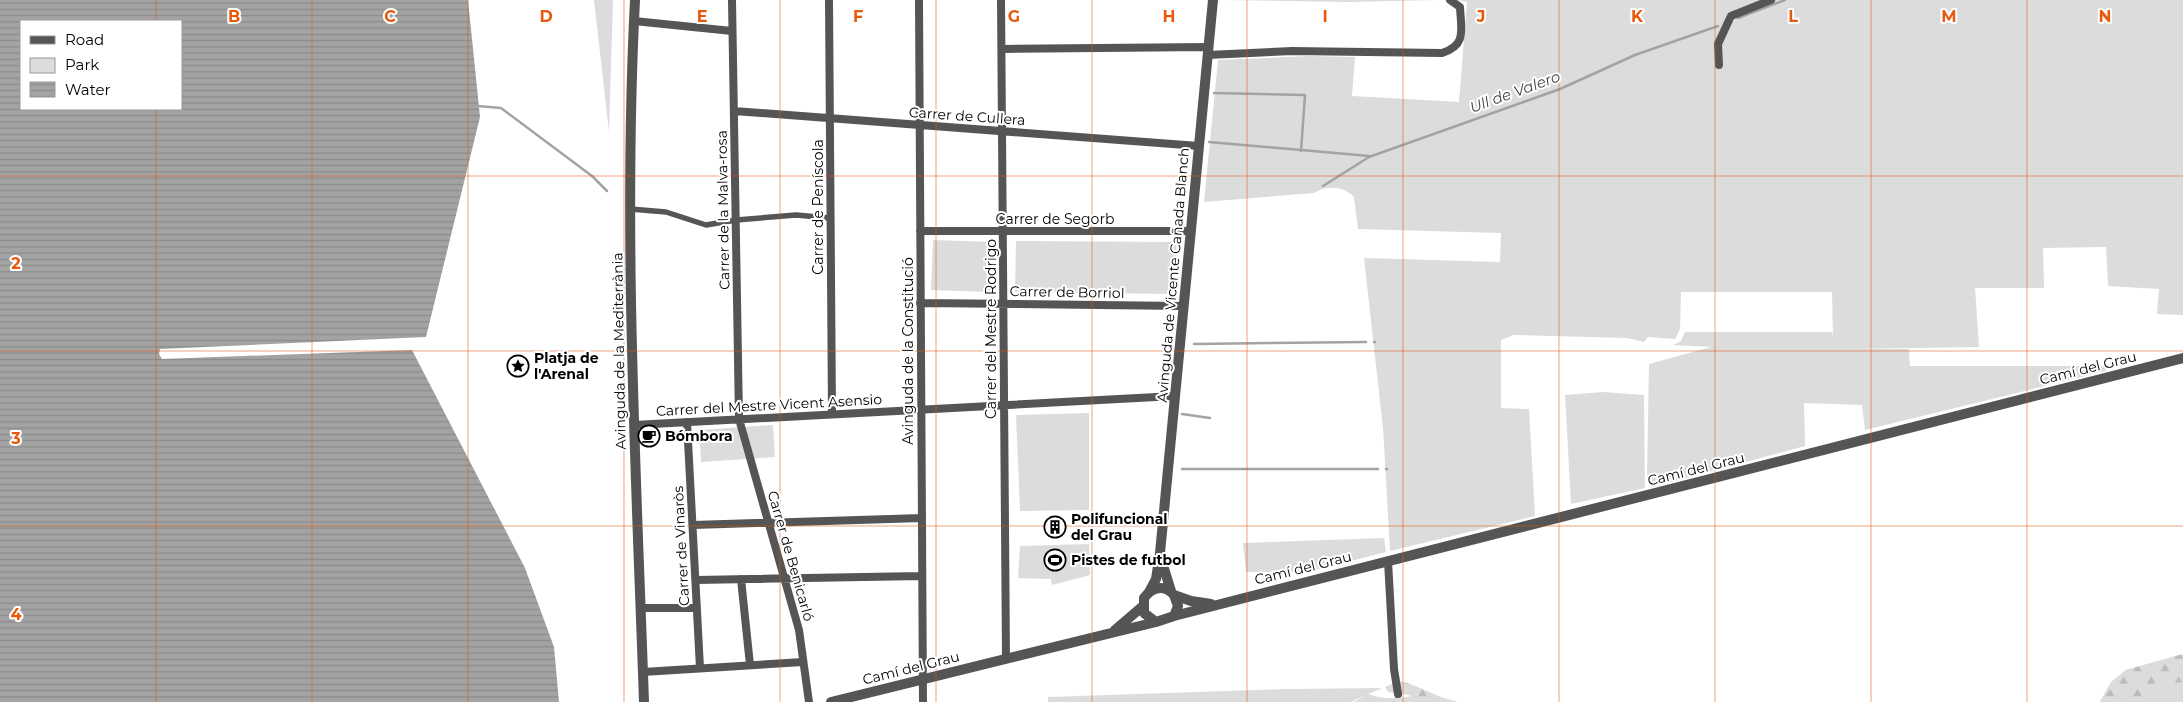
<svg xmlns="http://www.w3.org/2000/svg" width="2183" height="702" font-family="Montserrat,sans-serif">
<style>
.green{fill:#dcdcdc}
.forest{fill:url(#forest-firs)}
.water{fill:url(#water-rules);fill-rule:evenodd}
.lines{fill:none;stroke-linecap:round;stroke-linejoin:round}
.stream{stroke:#a3a3a3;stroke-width:2.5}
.pedestrian{stroke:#555;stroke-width:5.5}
.minor{stroke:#555;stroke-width:8}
.tertiary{stroke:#555;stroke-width:10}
.grid{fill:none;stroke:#e8590c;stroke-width:1;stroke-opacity:0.55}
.labels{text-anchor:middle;stroke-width:4;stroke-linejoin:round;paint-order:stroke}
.street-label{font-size:14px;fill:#000;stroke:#fff}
.poi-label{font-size:14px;font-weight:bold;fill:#000;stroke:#fff;text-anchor:start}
.water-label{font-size:15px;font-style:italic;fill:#444;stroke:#fff}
.grid-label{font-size:16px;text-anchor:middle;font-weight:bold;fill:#e8590c;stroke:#fff;stroke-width:4;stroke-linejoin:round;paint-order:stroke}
</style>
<defs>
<pattern id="forest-firs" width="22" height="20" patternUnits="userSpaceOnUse" patternTransform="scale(1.25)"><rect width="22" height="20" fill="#dcdcdc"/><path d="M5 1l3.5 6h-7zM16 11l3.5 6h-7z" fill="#bbb"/></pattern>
<pattern id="water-rules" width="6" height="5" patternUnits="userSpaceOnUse" patternTransform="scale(1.25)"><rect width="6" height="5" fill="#a3a3a3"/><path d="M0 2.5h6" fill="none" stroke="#8b8b8b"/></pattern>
</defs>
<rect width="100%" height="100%" fill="#fff"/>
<path class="green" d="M 594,0 L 613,0 L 609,132 Z
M 1224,0 L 1436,0 L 1351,2 Z
M 1457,0 L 1766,0 L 1731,14 L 1716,61 L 1717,69 L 1723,68 L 1721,46 L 1736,16 L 1774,0 L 2183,0 L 2183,315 L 2157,314 L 2159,289 L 2108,286 L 2106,247 L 2043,248 L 2044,288 L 1975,288 L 1979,347 L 1849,349 L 1909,349 L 1910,366 L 2105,366 L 2106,371 L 1865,430 L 1862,405 L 1804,403 L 1805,446 L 1653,487 L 1649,484 L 1647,474 L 1649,364 L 1711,347 L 1673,345 L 1681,341 L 1685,332 L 1832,332 L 1833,337 L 1832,292 L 1681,292 L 1680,329 L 1675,339 L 1648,337 L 1644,342 L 1627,338 L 1514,335 L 1501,340 L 1501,408 L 1529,409 L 1535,516 L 1390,551 L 1383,428 L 1364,258 L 1500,262 L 1501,233 L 1358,229 L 1354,197 C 1344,186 1326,185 1314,193 L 1204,202 L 1218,60 L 1309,56 L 1355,57 L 1352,96 L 1459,102 L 1467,2 Z
M 933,240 L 992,242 L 990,292 L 931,290 Z
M 1016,241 L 1177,242 L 1172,294 L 1015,292 Z
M 1603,392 L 1644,395 L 1645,488 L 1571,504 L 1565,395 Z
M 1089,413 L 1089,510 L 1020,511 L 1016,415 Z
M 773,425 L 775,457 L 701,462 L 699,430 Z
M 1384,538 L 1386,552 L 1308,572 L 1246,572 L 1243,543 Z
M 1089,544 L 1090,575 L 1052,585 L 1051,579 L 1018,578 L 1020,546 Z
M 2183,654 L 2183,702 L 2100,702 L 2111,682 L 2126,670 Z
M 1382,688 L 1351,702 L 1048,702 L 1048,697 L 1288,689 Z
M 1426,693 L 1458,702 L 1354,702 L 1368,694 C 1389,701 1405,698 1426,693 Z"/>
<path class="forest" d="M 2183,654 L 2183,682 L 2156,685 L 2134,702 L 2100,702 L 2111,682 L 2126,670 Z
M 1394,680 C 1416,683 1435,697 1457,702 L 1433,702 L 1404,694 L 1388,692 L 1385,687 L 1392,684 Z"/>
<path class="water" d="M 0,0 L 468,0 L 480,117 L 426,337 L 160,349 L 159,354 L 162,359 L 412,350 L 525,568 L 554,647 L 559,702 L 0,702 ZM 21,21 L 181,21 L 181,109 L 21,109 Z"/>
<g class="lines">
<path class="stream" d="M 1738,18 L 1785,0
M 1214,93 L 1305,95 L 1301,151
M 478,106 L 501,108 L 592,176 L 607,191
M 1209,142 L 1369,156
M 1323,186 L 1369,157 L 1560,89 L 1635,55 L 1718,26
M 1374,342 L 1375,342
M 1194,344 L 1366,342
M 1182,414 L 1210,418
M 1182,469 L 1378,469
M 1386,469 L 1387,469"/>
<path class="pedestrian" d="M 630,209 L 666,212 L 706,225 L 736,220 L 796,215 L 830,218"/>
<path class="minor" d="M 732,0 L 739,419 L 799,630 L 809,702
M 829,0 L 832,414
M 919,0 L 923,702
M 1001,0 L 1006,658
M 634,21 L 732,31
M 1002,49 L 1208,47
M 1208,55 L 1292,51 L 1442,53 C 1467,45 1461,30 1460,7 L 1450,0
M 1719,65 L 1718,44 L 1731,16 L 1771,0
M 734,111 L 1199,146
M 920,231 L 1191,231
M 920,303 L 1183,306
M 687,422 L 700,668
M 634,425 L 1175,396
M 693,525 L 922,518
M 1388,561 L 1394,669 L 1398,694
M 741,579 L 750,665
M 696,580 L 922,576
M 640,608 L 697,608
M 643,672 L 803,662"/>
<path class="tertiary" d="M 635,0 C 623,234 636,468 644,702
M 1161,559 L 1171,591
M 1149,592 L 1156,579 L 1160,553 L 1213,0
M 1174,595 L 1191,601 L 1211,604
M 1174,616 L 2183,358
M 1115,630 L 1143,606
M 831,702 L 1156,622 L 1174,616 L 1178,606 L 1174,595 C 1164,584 1152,587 1144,598 L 1144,613 L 1156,622"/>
</g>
<path class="grid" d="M 156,0 L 156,21M 312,0 L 312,702M 468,0 L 468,702M 624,0 L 624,702M 780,0 L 780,702M 936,0 L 936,702M 1092,0 L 1092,702M 1247,0 L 1247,702M 1403,0 L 1403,702M 1559,0 L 1559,702M 1715,0 L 1715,702M 1871,0 L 1871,702M 2027,0 L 2027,702M 156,109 L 156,702M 0,176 L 2183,176M 0,351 L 2183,351M 0,526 L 2183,526"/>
<defs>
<g id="sight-ring" transform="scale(1.125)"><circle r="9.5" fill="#fff" stroke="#000" stroke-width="1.5"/><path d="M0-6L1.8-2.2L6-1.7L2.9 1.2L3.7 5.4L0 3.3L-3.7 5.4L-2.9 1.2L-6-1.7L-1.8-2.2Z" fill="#000"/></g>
<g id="cafe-ring" transform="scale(1.125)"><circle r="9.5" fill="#fff" stroke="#000" stroke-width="1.5"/><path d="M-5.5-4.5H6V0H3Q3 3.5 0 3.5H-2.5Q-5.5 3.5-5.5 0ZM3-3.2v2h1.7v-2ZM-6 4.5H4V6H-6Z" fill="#000"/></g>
<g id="building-ring" transform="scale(1.125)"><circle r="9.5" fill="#fff" stroke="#000" stroke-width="1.5"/><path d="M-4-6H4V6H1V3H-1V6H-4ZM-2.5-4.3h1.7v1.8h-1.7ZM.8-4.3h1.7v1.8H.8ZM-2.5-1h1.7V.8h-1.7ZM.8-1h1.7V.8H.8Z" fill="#000"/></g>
<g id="stadium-ring" transform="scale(1.125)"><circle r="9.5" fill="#fff" stroke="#000" stroke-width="1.5"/><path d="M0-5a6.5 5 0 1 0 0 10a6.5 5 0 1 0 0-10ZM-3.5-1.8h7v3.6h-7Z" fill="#000"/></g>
</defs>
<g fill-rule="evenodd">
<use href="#sight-ring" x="518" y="366"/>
<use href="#cafe-ring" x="649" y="436"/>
<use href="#building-ring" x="1055" y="527"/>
<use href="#stadium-ring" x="1055" y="560"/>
</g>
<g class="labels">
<g class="street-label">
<text transform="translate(967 116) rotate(4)" y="5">Carrer de Cullera</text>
<text transform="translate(818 207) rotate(-90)" y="5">Carrer de Peníscola</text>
<text transform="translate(723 210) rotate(-91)" y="5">Carrer de la Malva-rosa</text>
<text x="1055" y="224">Carrer de Segorb</text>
<text transform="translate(1173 275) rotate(-85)" y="5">Avinguda de Vicente Cañada Blanch</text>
<text transform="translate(1067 292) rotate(1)" y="5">Carrer de Borriol</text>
<text transform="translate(991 329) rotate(-90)" y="5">Carrer del Mestre Rodrigo</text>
<text transform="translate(619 351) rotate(-91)" y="5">Avinguda de la Mediterrània</text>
<text transform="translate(908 351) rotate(-90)" y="5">Avinguda de la Constitució</text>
<text transform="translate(2088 368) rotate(-14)" y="5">Camí del Grau</text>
<text transform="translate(769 405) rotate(-3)" y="5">Carrer del Mestre Vicent Asensio</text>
<text transform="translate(1696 469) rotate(-14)" y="5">Camí del Grau</text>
<text transform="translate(681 546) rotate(-93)" y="5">Carrer de Vinaròs</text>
<text transform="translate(791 556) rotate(74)" y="5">Carrer de Benicarló</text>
<text transform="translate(1303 568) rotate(-14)" y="5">Camí del Grau</text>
<text transform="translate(911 668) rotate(-14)" y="5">Camí del Grau</text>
</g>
<g class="poi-label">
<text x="534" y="363">Platja de<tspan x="534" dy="16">l'Arenal</tspan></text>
<text x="665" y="441">Bómbora</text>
<text x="1071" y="524">Polifuncional<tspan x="1071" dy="16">del Grau</tspan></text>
<text x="1071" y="565">Pistes de futbol</text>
</g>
<g class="water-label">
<text transform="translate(1515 92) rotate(-20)" y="5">Ull de Valero</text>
</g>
</g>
<g class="grid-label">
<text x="234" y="22">B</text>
<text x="390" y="22">C</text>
<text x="546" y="22">D</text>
<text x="702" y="22">E</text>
<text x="858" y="22">F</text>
<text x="1014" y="22">G</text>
<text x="1169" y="22">H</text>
<text x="1325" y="22">I</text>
<text x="1481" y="22">J</text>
<text x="1637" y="22">K</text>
<text x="1793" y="22">L</text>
<text x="1949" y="22">M</text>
<text x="2105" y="22">N</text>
<text x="16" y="269">2</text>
<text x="16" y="444">3</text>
<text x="16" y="620">4</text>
</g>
<rect x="20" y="20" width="162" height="90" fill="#ffffff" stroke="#999999"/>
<rect x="30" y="36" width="25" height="8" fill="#555555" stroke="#999999"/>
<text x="65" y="45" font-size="15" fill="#000000">Road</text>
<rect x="30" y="58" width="25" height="15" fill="#dcdcdc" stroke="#999999"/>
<text x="65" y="70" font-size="15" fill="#000000">Park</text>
<rect x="30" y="82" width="25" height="15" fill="url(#water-rules)" stroke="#999999"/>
<text x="65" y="95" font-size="15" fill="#000000">Water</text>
</svg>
